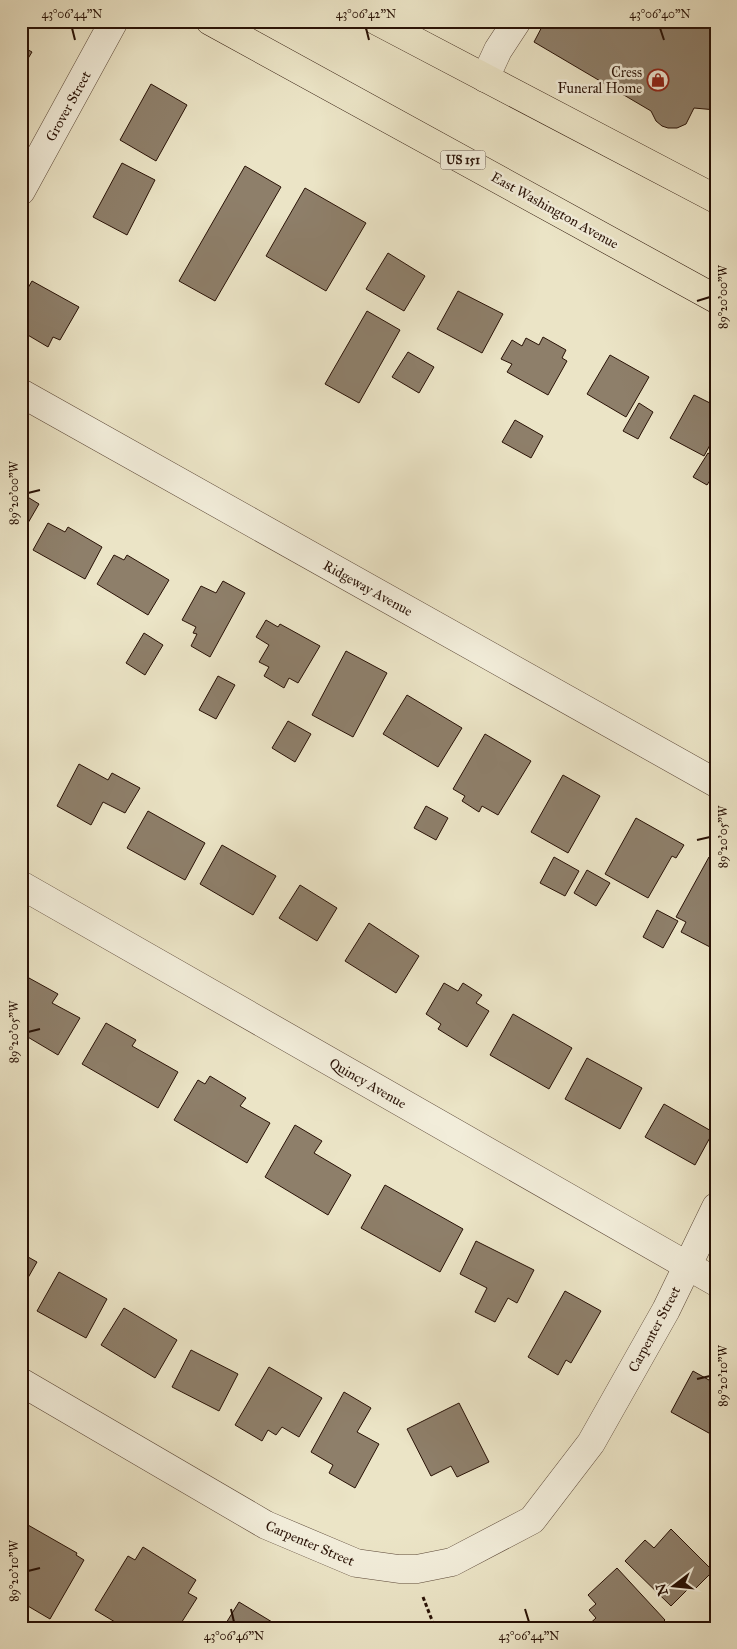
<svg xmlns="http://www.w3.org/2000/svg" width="737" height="1649" font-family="'IM FELL Great Primer',serif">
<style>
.building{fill:#8e7f6a;stroke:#291206}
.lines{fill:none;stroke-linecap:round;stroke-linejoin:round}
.minor-casing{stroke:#5a4636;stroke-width:29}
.major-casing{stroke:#291206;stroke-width:29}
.path{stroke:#291206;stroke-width:3;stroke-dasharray:4 2.5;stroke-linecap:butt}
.minor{stroke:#f2edda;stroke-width:28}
.major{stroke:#ebe4c6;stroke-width:28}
.ticks{fill:none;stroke:#291206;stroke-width:2}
.labels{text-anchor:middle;stroke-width:5;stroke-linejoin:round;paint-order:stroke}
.shield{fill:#f2edda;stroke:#655446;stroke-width:1}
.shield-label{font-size:12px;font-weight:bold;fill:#291206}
.poi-label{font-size:14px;fill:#291206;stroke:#f2edda;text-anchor:end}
.street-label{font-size:14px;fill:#291206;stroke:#f2edda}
.neatline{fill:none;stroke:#291206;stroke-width:2}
.ticks-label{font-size:12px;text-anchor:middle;fill:#291206}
</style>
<rect width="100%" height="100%" fill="#ebe4c6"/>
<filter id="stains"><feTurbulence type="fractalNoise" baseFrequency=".004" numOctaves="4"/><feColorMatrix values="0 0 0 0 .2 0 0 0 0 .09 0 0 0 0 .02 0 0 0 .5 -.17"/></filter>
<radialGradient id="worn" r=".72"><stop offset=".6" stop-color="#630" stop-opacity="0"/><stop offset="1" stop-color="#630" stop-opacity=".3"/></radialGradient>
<path class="building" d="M 545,21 L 716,21 L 716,110 L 694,108 L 686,124 L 677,128 L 668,128 L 662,126 L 656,121 L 651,111 L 534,42 Z
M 21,46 L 32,52 L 21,70 Z
M 151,84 L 187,105 L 156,161 L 120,140 Z
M 122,163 L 155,180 L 127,235 L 93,217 Z
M 245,166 L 281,187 L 215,301 L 179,281 Z
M 305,188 L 366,223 L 326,291 L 266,256 Z
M 388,253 L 425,276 L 404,311 L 366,289 Z
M 32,281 L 79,307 L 60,340 L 53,337 L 48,347 L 21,331 L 21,300 Z
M 458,291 L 503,314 L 482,353 L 437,329 Z
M 367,311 L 400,330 L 359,403 L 325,384 Z
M 543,337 L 566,350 L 562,358 L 567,361 L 548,395 L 507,372 L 512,364 L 501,359 L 512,340 L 522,346 L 526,338 L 539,345 Z
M 408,352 L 434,367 L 419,393 L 392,377 Z
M 610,355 L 649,377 L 626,417 L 587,394 Z
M 694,395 L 716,406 L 716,434 L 704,456 L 670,438 Z
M 639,403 L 653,412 L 638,439 L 623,431 Z
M 515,420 L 543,436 L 531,458 L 502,442 Z
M 708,453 L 716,458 L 716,471 L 707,485 L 693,477 Z
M 21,493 L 39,504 L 21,535 Z
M 48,523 L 65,532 L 68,527 L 102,547 L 85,579 L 33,550 Z
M 114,555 L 124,560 L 127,555 L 169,580 L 148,615 L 97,584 Z
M 223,581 L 245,593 L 210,657 L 191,646 L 197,634 L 193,633 L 196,627 L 182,620 L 201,586 L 216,593 Z
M 266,620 L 278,627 L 280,624 L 320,646 L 298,683 L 289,678 L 284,688 L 264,676 L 269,667 L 259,662 L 269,645 L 256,637 Z
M 144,633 L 163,645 L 145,675 L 126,663 Z
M 346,651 L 387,673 L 353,737 L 312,715 Z
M 218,676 L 235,685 L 216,719 L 199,710 Z
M 407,695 L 462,728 L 438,767 L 383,734 Z
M 288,721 L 311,734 L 295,762 L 272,748 Z
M 485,734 L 531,761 L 498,815 L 482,806 L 479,812 L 462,801 L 465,796 L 453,789 Z
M 79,764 L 108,780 L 112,773 L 140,788 L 125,813 L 103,802 L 91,825 L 57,806 Z
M 563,775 L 600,796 L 568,853 L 531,832 Z
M 426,806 L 448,818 L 436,840 L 414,828 Z
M 148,811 L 205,843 L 185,880 L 127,848 Z
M 636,818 L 684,845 L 676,858 L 672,856 L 648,898 L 605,874 Z
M 222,845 L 276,876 L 253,915 L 200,884 Z
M 554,857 L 579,871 L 565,896 L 540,883 Z
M 709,857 L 716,860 L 716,936 L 710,947 L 681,932 L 686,922 L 676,917 Z
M 587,870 L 610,883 L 596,906 L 574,893 Z
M 300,885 L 337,908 L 317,941 L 279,918 Z
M 657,910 L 678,921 L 663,948 L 643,937 Z
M 369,923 L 419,956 L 396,993 L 345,961 Z
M 29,978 L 58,994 L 52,1003 L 80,1018 L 58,1055 L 21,1033 L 21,985 L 24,987 Z
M 444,983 L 458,991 L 463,983 L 482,995 L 476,1003 L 489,1011 L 467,1047 L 438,1029 L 441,1024 L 426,1014 Z
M 513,1014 L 572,1048 L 549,1089 L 490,1055 Z
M 106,1023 L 136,1040 L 132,1046 L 178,1072 L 158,1108 L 82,1064 Z
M 587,1058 L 642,1088 L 620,1129 L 565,1099 Z
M 210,1076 L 246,1098 L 240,1106 L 270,1123 L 247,1163 L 174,1120 L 198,1080 L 205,1084 Z
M 664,1104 L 713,1132 L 695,1165 L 645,1137 Z
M 295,1125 L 322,1141 L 314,1153 L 351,1175 L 328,1215 L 265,1177 Z
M 385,1185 L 463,1229 L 440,1272 L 361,1228 Z
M 476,1241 L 534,1270 L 517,1303 L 508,1298 L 495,1322 L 475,1312 L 487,1288 L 460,1274 Z
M 21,1253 L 37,1262 L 21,1290 Z
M 59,1272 L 107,1299 L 86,1338 L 37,1311 Z
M 565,1291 L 601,1311 L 571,1363 L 566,1360 L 558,1375 L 528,1357 Z
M 124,1308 L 177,1340 L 155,1378 L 101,1345 Z
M 191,1350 L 238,1374 L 219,1411 L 172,1387 Z
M 269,1367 L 322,1398 L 299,1437 L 282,1427 L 276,1435 L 268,1430 L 262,1441 L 235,1425 Z
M 693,1371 L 716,1384 L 716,1437 L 671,1412 Z
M 344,1392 L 371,1408 L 357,1432 L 379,1444 L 355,1488 L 329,1473 L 333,1465 L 311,1452 Z
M 459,1403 L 489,1462 L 457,1477 L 451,1466 L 431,1476 L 407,1429 Z
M 21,1521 L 77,1553 L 76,1555 L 84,1560 L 50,1619 L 21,1602 Z
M 671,1529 L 713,1571 L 695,1589 L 692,1585 L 671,1606 L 625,1561 L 645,1540 L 654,1548 Z
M 143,1547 L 196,1580 L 188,1593 L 197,1598 L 178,1628 L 125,1628 L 95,1610 L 128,1556 L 135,1560 Z
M 617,1568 L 665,1620 L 657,1628 L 586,1627 L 596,1618 L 589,1610 L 596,1604 L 588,1595 Z
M 239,1602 L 282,1628 L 223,1628 Z"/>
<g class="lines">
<g class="minor-casing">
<path id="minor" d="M 485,78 L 498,50 L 517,21
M 21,191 L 114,21
M 21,393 L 716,783
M 21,885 L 716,1282
M 21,1382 L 266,1525 L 356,1563 L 399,1569 L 417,1569 L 452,1562 L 532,1520 L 591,1443 L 666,1310 L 716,1207"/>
</g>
<g class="major-casing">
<path id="major" d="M 210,21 L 716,299
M 377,21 L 716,199"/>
</g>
<path class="path" d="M 423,1597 L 435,1628"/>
<use href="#minor" class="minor"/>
<use href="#major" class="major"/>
</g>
<path class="ticks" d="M 72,28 L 75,40M 366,28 L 369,40M 660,28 L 664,40M 697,301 L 710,297M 28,493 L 40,490M 697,840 L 710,837M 28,1032 L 40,1029M 697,1379 L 710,1376M 28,1571 L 40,1568M 231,1609 L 234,1622M 525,1609 L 529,1622"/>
<defs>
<g id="shop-ring" transform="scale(1.125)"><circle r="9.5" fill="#f2edda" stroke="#8f2418" stroke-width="1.5"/><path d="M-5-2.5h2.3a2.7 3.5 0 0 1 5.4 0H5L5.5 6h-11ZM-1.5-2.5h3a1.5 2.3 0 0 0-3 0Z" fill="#8f2418"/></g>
</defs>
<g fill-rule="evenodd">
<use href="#shop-ring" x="658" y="80"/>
</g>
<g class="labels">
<rect class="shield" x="440.5" y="150.5" width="45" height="19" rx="4"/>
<g class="shield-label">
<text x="463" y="164">US 151</text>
</g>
<g class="poi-label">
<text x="642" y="77">Cress<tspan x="642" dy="16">Funeral Home</tspan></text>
</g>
<g class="street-label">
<text transform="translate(68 106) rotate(-61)" y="5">Grover Street</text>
<text transform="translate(555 210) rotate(29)" y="5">East Washington Avenue</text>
<text transform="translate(368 588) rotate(29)" y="5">Ridgeway Avenue</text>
<text transform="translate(368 1083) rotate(30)" y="5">Quincy Avenue</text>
<text transform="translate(654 1329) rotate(-62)" y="5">Carpenter Street</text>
<text transform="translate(310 1543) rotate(23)" y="5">Carpenter Street</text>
</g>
</g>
<rect width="737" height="1649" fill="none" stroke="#ebe4c6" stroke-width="55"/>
<g transform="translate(674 1586) rotate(254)" stroke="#f2edda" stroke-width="4" paint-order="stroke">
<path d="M0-4L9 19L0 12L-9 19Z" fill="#291206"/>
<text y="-8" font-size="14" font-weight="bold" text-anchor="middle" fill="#291206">N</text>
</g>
<rect x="28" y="28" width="682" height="1594" class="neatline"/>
<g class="ticks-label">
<text x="72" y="18">43°06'44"N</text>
<text x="366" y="18">43°06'42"N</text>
<text x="660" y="18">43°06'40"N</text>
<text transform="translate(723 297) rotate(-90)" y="4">89°20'00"W</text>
<text transform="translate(14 493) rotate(-90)" y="4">89°20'00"W</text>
<text transform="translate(723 837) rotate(-90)" y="4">89°20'05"W</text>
<text transform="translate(14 1032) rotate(-90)" y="4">89°20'05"W</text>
<text transform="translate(723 1376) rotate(-90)" y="4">89°20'10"W</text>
<text transform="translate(14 1571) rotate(-90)" y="4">89°20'10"W</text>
<text x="234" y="1640">43°06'46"N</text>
<text x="529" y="1640">43°06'44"N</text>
</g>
<rect width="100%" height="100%" filter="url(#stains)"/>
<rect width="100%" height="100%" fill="url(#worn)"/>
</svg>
